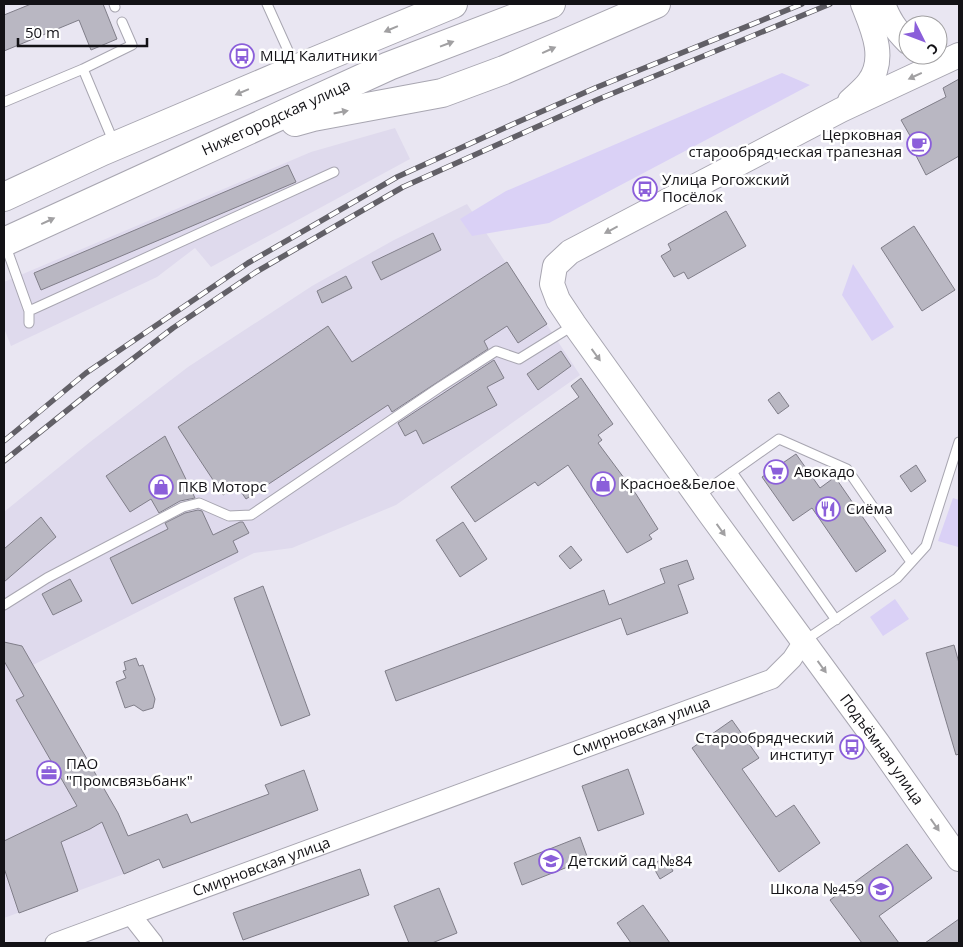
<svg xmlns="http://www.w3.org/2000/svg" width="963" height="947" font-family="'Open Sans',sans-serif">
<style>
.built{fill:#dfdaed}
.green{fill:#dad1f6}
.building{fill:#b9b7c2;stroke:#807e89}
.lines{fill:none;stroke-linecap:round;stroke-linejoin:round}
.service-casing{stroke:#a8a6b1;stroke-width:11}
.minor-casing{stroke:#a8a6b1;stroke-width:21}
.tertiary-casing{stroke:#a8a6b1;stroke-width:26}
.primary-casing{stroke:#a8a6b1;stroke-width:30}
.service{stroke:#fff;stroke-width:9}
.minor{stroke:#fff;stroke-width:19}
.tertiary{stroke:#fff;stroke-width:24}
.primary{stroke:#fff;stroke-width:28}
.rail-casing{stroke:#626067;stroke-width:5.5}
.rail{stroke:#fff;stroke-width:4;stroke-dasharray:11;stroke-linecap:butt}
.oneway{fill:#a1a0a2}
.labels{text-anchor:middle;stroke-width:5;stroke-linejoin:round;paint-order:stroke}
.poi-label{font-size:15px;fill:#131216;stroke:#fff;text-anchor:start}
.street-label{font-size:15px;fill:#131216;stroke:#fff}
</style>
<rect width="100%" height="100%" fill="#e9e6f2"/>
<path class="built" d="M 395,128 L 410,159 L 211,267 L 195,248 L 157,277 L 11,346 L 4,328 L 4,282 L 311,152 Z
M 467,204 L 580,375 L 396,505 L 292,548 L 254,553 L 33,665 L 72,732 L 71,733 L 124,874 L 4,918 L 4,512 L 90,442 L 188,367 L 312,286 L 394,240 Z"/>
<path class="green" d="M 782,73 L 810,85 L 549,223 L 472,236 L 460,219 L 506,191 Z
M 853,264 L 894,327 L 872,341 L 842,295 Z
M 953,498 L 959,500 L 958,547 L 938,541 Z
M 895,599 L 909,619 L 883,636 L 870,617 Z"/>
<path class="building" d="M 31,4 L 103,4 L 117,39 L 91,50 L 79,20 L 4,51 L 4,15 Z
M 959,79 L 959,156 L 926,175 L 909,142 L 913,141 L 901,120 L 946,97 L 943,88 Z
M 288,165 L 296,182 L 41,290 L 34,273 Z
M 726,211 L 746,246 L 688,279 L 684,272 L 674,277 L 661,256 L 671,250 L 668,244 Z
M 914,226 L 955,290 L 922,311 L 881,248 Z
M 433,233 L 441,250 L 381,280 L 372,262 Z
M 507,262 L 547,324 L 518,343 L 507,326 L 484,341 L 488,349 L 392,412 L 388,405 L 246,499 L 237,486 L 223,495 L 178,427 L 328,326 L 352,362 Z
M 346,276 L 352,288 L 322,303 L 317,291 Z
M 561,351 L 571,366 L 538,390 L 527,374 Z
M 494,360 L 504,378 L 487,387 L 497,405 L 423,444 L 416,430 L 405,436 L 398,423 Z
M 581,378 L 613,424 L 598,435 L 602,440 L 598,443 L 636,494 L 658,529 L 649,535 L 652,539 L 627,553 L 568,465 L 538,486 L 535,482 L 475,522 L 451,487 L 579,397 L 571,386 Z
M 779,392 L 789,406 L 778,414 L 768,400 Z
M 165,436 L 195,498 L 180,501 L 159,513 L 151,499 L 130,512 L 106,476 Z
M 796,454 L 820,488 L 835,477 L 886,551 L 856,572 L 812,508 L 793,521 L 762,477 Z
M 916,465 L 926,481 L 911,492 L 900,476 Z
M 198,510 L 202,511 L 213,535 L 240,522 L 243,522 L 249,533 L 233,541 L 238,552 L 132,604 L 110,558 L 168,529 L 165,523 L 185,513 Z
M 41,517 L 56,537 L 4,582 L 4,549 Z
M 463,522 L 487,559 L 460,577 L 436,540 Z
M 571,546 L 582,560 L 570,569 L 559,556 Z
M 687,560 L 694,579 L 678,585 L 688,613 L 627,635 L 621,618 L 396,701 L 385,671 L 604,590 L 609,605 L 665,583 L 660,569 Z
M 70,579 L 82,601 L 53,615 L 42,594 Z
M 263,586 L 310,715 L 281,726 L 234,598 Z
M 4,642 L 22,646 L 118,813 L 128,836 L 187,814 L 191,823 L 269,794 L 265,785 L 304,770 L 318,810 L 163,868 L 159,859 L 124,874 L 102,822 L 90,829 L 61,842 L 78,891 L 19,913 L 4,868 L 4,841 L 77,806 L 16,700 L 24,696 L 4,661 Z
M 954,645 L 959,663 L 959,754 L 956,755 L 926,653 Z
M 136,658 L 139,666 L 143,665 L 155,699 L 153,708 L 143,711 L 134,705 L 125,708 L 116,682 L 126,678 L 123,671 L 126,670 L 124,662 Z
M 732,720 L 759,758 L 742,769 L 776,817 L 794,805 L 820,843 L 779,872 L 692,748 Z
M 628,769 L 644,814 L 598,831 L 582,786 Z
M 580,837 L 588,859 L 522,885 L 514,863 Z
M 907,844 L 932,878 L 879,916 L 899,943 L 862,943 L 830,900 Z
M 665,857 L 673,871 L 660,879 L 652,865 Z
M 360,869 L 369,895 L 243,940 L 233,913 Z
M 439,888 L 457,933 L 432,943 L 409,943 L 394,906 Z
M 643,905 L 670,943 L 631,943 L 617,923 Z
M 959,919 L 959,943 L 925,943 Z"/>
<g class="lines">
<g class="service-casing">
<path id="service" d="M 114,4 L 115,7
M 267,4 L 295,66
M 83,69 L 132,45 L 122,22
M 4,102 L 83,69 L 114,143
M 5,244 L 29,311 L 334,172
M 29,323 L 29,311
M 732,472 L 836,620
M 697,497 L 779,439 L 847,469 L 911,562
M 4,605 L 47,578 L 183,507 L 199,503 L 229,516 L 251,515 L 440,387 L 496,351 L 519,359 L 574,325
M 804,641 L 897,578 L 926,546 L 959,442"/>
</g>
<g class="minor-casing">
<g id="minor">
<path d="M 131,915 L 153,943"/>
<path id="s1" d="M 55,943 L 772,679 L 792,659 L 803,642"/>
</g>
</g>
<g class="tertiary-casing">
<g id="tertiary">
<path d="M 883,4 C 889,20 895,29 908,42"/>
<path id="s2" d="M 959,55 L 841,110 L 570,252 L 555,266 L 552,284 L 558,300 L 574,324 L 710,514 L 877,742 L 959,859"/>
<path d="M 850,101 C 856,95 864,89 869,82 C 887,58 872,27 863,4"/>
</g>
</g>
<g class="primary-casing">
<g id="primary">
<path d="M 295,122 L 313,117 L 442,93 L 504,70 L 656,4"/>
<path d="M 4,197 L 103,151 L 296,69 L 453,4"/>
<path id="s3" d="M 4,242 L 389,66 L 551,4"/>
</g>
</g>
<use href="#service" class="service"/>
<use href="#minor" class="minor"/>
<use href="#tertiary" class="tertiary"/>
<use href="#primary" class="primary"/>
<g class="rail-casing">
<path id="rail" d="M 4,441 L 86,373 L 248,263 L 397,177 L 511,125 L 595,88 L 802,4
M 4,461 L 100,384 L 173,328 L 256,272 L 403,187 L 599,99 L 830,4"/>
</g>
<use href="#rail" class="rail"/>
</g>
<defs><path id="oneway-solid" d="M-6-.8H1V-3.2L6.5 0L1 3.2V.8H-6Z" transform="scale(1.25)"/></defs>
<g class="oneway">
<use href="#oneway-solid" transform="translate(391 29) rotate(157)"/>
<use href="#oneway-solid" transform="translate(447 44) rotate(-21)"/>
<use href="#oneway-solid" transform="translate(549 50) rotate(-24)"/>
<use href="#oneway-solid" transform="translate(915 76) rotate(155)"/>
<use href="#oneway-solid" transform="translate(242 92) rotate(157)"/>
<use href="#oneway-solid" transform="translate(341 112) rotate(-11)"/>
<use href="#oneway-solid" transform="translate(48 221) rotate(-25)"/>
<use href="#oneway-solid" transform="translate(611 230) rotate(152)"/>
<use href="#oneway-solid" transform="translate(596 355) rotate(54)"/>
<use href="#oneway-solid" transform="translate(721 530) rotate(54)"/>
<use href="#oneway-solid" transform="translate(822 667) rotate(54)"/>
<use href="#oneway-solid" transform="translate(935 825) rotate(55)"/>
</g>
<defs>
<g id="bus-ring" transform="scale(1.25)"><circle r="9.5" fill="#fff" stroke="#8b5fda" stroke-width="1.5"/><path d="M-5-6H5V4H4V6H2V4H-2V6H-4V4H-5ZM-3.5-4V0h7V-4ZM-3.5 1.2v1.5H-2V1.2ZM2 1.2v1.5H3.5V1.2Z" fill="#8b5fda"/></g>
<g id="cafe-ring" transform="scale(1.25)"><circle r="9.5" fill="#fff" stroke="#8b5fda" stroke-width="1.5"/><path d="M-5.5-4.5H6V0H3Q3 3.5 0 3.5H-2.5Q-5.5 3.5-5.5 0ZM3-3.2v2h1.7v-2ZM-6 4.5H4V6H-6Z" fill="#8b5fda"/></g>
<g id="supermarket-ring" transform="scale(1.25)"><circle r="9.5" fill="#fff" stroke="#8b5fda" stroke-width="1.5"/><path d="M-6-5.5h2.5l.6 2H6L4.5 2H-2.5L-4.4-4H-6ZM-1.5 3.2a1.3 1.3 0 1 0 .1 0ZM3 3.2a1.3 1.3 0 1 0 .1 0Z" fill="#8b5fda"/></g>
<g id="shop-ring" transform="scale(1.25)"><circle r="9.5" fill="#fff" stroke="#8b5fda" stroke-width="1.5"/><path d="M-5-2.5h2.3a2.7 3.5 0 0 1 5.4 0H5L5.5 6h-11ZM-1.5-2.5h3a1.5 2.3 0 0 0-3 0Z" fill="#8b5fda"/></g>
<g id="restaurant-ring" transform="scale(1.25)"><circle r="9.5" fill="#fff" stroke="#8b5fda" stroke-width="1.5"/><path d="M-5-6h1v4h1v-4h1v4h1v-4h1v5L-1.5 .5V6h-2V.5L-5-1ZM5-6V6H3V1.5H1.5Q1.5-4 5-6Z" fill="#8b5fda"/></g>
<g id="office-ring" transform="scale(1.25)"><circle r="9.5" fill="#fff" stroke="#8b5fda" stroke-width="1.5"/><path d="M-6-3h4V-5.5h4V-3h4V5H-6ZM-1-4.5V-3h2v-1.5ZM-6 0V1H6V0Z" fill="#8b5fda"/></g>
<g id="school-ring" transform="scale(1.25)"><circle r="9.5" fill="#fff" stroke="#8b5fda" stroke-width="1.5"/><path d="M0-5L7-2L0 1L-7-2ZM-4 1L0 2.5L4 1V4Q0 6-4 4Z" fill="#8b5fda"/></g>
</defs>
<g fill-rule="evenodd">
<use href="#bus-ring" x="242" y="56"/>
<use href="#cafe-ring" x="919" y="144"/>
<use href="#bus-ring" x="645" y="189"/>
<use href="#supermarket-ring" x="776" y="472"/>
<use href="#shop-ring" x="603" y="484"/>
<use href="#shop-ring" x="161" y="487"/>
<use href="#restaurant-ring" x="828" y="509"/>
<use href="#bus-ring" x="852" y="747"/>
<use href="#office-ring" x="49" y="773"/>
<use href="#school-ring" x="551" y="861"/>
<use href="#school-ring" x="881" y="889"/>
</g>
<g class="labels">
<g class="poi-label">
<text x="260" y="61">МЦД Калитники</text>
<text x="902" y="140" text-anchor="end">Церковная<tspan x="902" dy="17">старообрядческая трапезная</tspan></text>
<text x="662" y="185">Улица Рогожский<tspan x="662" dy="17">Посёлок</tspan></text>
<text x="794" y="477">Авокадо</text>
<text x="620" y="489">Красное&amp;Белое</text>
<text x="178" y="492">ПКВ Моторс</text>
<text x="846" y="514">Сиёма</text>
<text x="834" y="743" text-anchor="end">Старообрядческий<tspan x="834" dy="17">институт</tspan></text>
<text x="66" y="769">ПАО<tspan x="66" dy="17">"Промсвязьбанк"</tspan></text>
<text x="568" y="866">Детский сад №84</text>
<text x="864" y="894" text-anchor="end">Школа №459</text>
</g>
<g class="street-label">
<text dy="5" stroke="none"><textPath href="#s3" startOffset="299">Нижегородская улица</textPath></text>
<text dy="5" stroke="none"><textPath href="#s1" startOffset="625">Смирновская улица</textPath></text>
<text dy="5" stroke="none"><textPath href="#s2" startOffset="1046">Подъёмная улица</textPath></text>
<text dy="5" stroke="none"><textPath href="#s1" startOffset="220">Смирновская улица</textPath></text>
</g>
</g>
<rect width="963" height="947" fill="none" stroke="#131216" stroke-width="10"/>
<g transform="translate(923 40) rotate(132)"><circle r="24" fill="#ffffff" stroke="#a1a0a2"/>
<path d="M0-4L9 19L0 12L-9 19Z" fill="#8b5fda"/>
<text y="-8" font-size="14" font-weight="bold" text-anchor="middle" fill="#131216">С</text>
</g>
<path d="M18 38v8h129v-8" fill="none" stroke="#131216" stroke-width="2.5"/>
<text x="25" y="38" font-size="15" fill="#131216" stroke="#ffffff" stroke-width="4" paint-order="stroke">50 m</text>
</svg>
